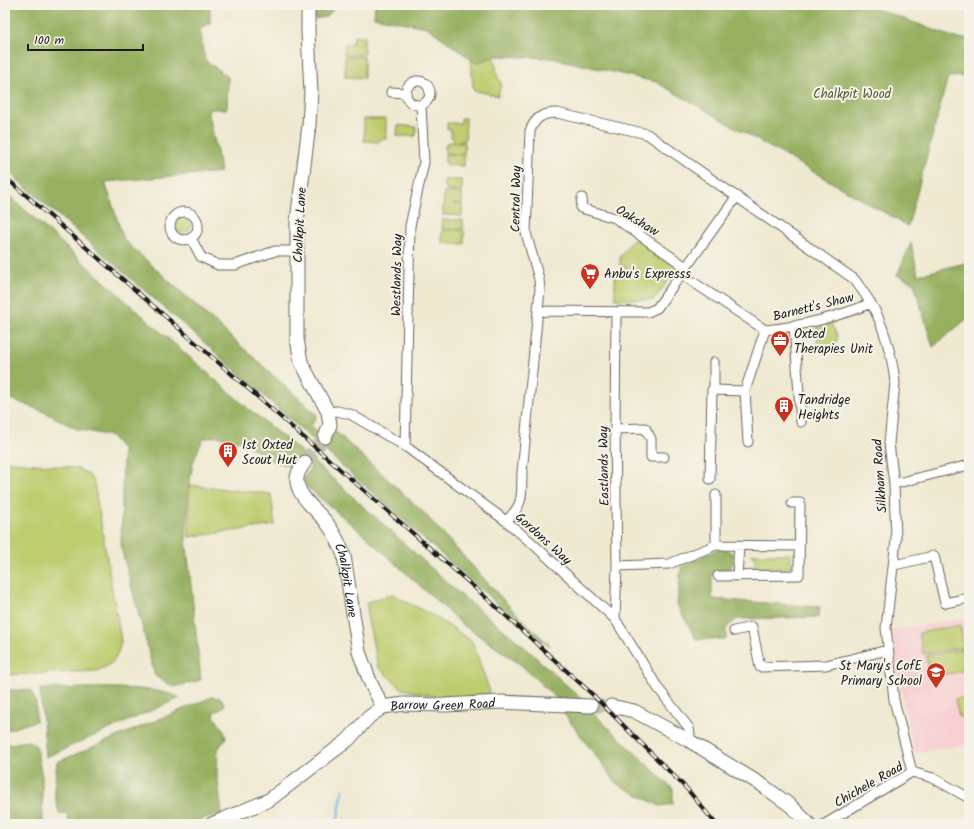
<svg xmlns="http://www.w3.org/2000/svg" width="974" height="829" font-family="Kalam,sans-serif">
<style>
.built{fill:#f7cfd2}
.green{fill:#becc6e;stroke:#6d7445}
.forest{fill:#96b061;stroke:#59663e}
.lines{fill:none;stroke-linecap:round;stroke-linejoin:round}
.stream{stroke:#74bdec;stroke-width:2.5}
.secondary-tunnel{stroke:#c5c0ad;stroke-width:13;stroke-dasharray:13 6;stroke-linecap:butt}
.street-casing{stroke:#66645b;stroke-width:11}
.secondary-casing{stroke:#66645b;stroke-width:15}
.street{stroke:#fff;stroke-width:9}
.secondary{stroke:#fff;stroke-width:13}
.rail-casing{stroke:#1c1c1c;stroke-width:4}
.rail{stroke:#f7f3e8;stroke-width:2.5;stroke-dasharray:8;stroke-linecap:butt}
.labels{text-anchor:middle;stroke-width:4;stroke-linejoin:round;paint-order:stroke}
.park-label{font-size:13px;fill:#555a39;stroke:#f7f3e8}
.street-label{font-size:13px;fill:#1c1c1c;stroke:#f7f3e8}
.poi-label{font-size:13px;fill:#1c1c1c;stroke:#f7f3e8;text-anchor:start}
</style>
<rect width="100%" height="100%" fill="#f7f3e8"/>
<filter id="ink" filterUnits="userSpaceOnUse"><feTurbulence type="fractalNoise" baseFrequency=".025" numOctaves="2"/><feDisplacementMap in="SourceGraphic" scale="8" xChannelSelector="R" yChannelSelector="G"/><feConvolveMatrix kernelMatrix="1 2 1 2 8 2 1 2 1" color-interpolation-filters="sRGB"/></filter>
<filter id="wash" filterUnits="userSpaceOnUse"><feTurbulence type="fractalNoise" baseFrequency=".012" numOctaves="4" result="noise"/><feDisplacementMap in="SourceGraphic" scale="16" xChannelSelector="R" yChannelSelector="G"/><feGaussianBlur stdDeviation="0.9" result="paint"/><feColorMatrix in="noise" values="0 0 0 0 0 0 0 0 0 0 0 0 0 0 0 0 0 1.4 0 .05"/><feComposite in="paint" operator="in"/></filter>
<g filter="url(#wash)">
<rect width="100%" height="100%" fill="#efe9d1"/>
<path class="built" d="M 969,617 L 969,744 L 914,753 L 893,648 L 892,630 Z"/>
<path class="green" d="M 354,36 L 364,36 L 364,55 L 344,55 L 345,44 L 353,43 Z
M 345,57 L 364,57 L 364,78 L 345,77 Z
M 494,57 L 498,78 L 501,83 L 498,96 L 473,90 L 471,59 Z
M 461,118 L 466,118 L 465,141 L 454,142 L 453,138 L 451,137 L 451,129 L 447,129 L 447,123 L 461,123 Z
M 364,119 L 386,119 L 386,139 L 379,139 L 379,142 L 364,141 Z
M 398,125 L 416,127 L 416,136 L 397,136 Z
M 447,142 L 465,143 L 464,154 L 445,153 L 445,145 L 447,145 Z
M 445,154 L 464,155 L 464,166 L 447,165 L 447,163 L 445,162 Z
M 444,180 L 462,180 L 462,191 L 447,191 L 447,187 L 444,187 Z
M 444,192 L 462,193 L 462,203 L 453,204 L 462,204 L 462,216 L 443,215 Z
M175 225a8 8 0 1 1 16 0a8 8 0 1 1-16 0Z
M 442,220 L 463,220 L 463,229 L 442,229 Z
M 442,230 L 464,230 L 464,244 L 442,243 Z
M 632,240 L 640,240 L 675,266 L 675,271 L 654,300 L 615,299 L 615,272 L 626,273 L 626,267 L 620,266 L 620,257 Z
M 831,323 L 837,335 L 837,341 L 828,349 L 822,350 L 818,345 L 816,328 Z
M 5,461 L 76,468 L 88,474 L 94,482 L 121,641 C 117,660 114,664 96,671 L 5,675 Z
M 189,485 L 271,494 L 275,525 L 189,537 Z
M 752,554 L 791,554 L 791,568 L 752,568 L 756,561 Z
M 392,594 L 437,618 L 472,641 L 490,692 L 486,695 L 460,698 L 434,696 L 402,689 L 378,667 L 367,615 L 367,602 Z
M 960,625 L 964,647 L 923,654 L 919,633 Z
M 964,649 L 968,670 L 930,677 L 926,656 Z
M 969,697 L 968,715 L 959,717 L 955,699 Z"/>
<path class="forest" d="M 5,5 L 210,5 L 210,23 L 200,28 L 205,60 L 228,77 L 227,109 L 208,109 L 221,172 L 105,182 L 124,240 L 317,415 L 311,426 L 329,441 L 335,431 L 422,511 L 510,607 L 550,646 L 524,628 L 198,337 L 5,169 Z
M 313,5 L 333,5 L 333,10 L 326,17 L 314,19 Z
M 375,5 L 867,5 L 958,39 L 969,38 L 969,76 L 948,77 L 908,226 L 656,82 L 552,58 L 496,56 L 476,63 L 427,27 L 374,17 Z
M 5,192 L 137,311 L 244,405 L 321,468 L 461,595 L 520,643 L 583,700 L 557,699 L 521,665 L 462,624 L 363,534 L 306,486 L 303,479 L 311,467 L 301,459 L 296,468 L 269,460 L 244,442 L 216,436 L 203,439 L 193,462 L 188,494 L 186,538 L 201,680 L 174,687 L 155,676 L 121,547 L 123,450 L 111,436 L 77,429 L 42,411 L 5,397 Z
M 911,243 L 918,275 L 969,262 L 969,317 L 933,347 L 914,283 L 897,275 Z
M 715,550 L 727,550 L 733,554 L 734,562 L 729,569 L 712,573 L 712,599 L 820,607 L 818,617 L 737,619 L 726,628 L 726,639 L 696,639 L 677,605 L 681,567 Z
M 40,689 C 74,689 152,683 180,698 L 46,757 Z
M 5,690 L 31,690 L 36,703 L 36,721 L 5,731 Z
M 212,697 L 221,698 L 225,705 L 220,710 L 213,712 C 216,724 223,724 226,738 L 218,749 L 217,775 L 222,814 L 182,824 L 69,824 L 67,813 L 59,814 L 54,790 L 57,762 Z
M 562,711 L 593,713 L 673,789 L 673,804 L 660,806 L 617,784 Z
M 28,741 L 36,746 L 42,777 L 43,824 L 5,824 L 5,745 Z"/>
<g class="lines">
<path class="stream" d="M 337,824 L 343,789"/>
</g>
</g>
<g filter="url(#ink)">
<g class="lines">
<path class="secondary-tunnel" d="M 305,462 L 325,437
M 591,706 L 611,706"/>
<g class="street-casing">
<path id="street" d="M406 93a12 12 0 1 1 24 0a12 12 0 1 1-24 0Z
M 391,92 L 405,93
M 582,198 L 581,208 L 615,218 L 686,267
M170 226a14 14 0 1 1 28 0a14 14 0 1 1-28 0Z
M 191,238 L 201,257 L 218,265 L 235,265 L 275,251 L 296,251
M 681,274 L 765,330 C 797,327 842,316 871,303
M 538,311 L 648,312 L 657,308 L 737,196
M 794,325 L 801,422
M 714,390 L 714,362
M 328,412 L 337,411 L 350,414 L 405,446 L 506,521 L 533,544 L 615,619 L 658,688 L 689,728 L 690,735 L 688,740
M 615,429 L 645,428 L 651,439 L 651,457 L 664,457
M 748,442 L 745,391 L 765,330
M 405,446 L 410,226 L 424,162 L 421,105
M 710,479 L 712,390 L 745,391
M 894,484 L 969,465
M 716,495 L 716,545
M 506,521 C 525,503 521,496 522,472 L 540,290 L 539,279 L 526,233 L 530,131 C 535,118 542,113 557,113 L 647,134 L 854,279 C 860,287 865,294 870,302 C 883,322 893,359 895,383 L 889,443 L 894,484 L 896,540 L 886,628 L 894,700 L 912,772
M 894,565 L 934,556 L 945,603 L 969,598
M 617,566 L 669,564 L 716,545 L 799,546
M 718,576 L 799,575 L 800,503 L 792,503
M 737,576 L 739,546
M 615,619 L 617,566 L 615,429 L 616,312
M 734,631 L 752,627 L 760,667 L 826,665 L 888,650
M 825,824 L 912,772 L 933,778 L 969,798"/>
</g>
<g class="secondary-casing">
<g id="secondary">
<path d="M 308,5 L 308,32 L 311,92 L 309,125 L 297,221 L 297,339 L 301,362 L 328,412 L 330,425 L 325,437"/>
<path id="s1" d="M 305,462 C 300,468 296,475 297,482 C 299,498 318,511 327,523 C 334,533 340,544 344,556 L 359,652 L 371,684 L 383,707"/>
<path d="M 611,706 L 634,711 L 688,740 L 762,785 L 791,806 L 809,824"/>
<path id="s2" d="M 212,824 L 269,800 L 348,740 L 369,717 L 383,707 L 404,704 L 445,705 L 500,702 L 591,706"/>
</g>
</g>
<use href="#street" class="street"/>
<use href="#secondary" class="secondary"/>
<g class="rail-casing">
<path id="rail" d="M 5,177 L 227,370 L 482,594 L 592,694 L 687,789 L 716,824"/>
</g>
<use href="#rail" class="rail"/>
</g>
</g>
<defs>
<g id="supermarket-pin" transform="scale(1)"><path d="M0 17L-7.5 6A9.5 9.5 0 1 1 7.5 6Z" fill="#c8321e" stroke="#f7f3e8"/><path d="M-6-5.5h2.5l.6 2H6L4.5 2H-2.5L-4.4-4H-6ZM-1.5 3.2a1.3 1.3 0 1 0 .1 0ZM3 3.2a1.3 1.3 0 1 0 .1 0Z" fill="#fff"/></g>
<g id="office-pin" transform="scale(1)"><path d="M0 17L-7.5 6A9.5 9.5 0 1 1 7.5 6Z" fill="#c8321e" stroke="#f7f3e8"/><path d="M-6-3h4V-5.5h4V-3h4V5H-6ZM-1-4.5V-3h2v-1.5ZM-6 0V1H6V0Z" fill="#fff"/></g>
<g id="building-pin" transform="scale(1)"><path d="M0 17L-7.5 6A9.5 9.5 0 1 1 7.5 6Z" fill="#c8321e" stroke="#f7f3e8"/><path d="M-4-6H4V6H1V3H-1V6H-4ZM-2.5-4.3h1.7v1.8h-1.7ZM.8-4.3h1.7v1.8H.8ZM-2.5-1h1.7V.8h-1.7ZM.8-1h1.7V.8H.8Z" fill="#fff"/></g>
<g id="school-pin" transform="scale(1)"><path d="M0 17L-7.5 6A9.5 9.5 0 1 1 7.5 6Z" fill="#c8321e" stroke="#f7f3e8"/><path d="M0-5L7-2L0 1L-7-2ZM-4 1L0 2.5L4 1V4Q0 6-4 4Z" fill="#fff"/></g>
</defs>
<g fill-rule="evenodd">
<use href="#supermarket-pin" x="590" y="273"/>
<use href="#office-pin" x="780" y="340"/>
<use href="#building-pin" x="784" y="406"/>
<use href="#building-pin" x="228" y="451"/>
<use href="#school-pin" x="936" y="672"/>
</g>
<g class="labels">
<g class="park-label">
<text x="852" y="98">Chalkpit Wood</text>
</g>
<g class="street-label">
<text transform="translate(515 199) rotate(-89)" y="5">Central Way</text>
<text transform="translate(638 220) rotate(31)" y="5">Oakshaw</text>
<text transform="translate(299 225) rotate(-87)" y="5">Chalkpit Lane</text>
<text transform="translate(396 275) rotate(-89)" y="5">Westlands Way</text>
<text transform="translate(813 306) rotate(-14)" y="5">Barnett's Shaw</text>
<text transform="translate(603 466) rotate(-91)" y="5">Eastlands Way</text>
<text transform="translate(879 476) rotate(-94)" y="5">Silkham Road</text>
<text transform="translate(544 538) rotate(42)" y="5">Gordons Way</text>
<text dy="5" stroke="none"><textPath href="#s1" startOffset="135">Chalkpit Lane</textPath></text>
<text dy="5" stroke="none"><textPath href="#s2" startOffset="269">Barrow Green Road</textPath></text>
<text transform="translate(868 784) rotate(-30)" y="5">Chichele Road</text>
</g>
<g class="poi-label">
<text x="604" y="278">Anbu's Expresss</text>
<text x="794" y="338">Oxted<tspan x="794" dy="15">Therapies Unit</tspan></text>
<text x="798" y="404">Tandridge<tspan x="798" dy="15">Heights</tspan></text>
<text x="242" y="449">1st Oxted<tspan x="242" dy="15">Scout Hut</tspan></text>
<text x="922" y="670" text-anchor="end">St Mary's CofE<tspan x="922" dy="15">Primary School</tspan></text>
</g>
</g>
<rect width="974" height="829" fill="none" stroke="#f7f3e8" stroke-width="20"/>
<path d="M28 44v6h115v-6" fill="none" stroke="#1c1c1c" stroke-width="2"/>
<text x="34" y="44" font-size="12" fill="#1c1c1c" stroke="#f7f3e8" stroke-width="3" paint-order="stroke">100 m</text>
</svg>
